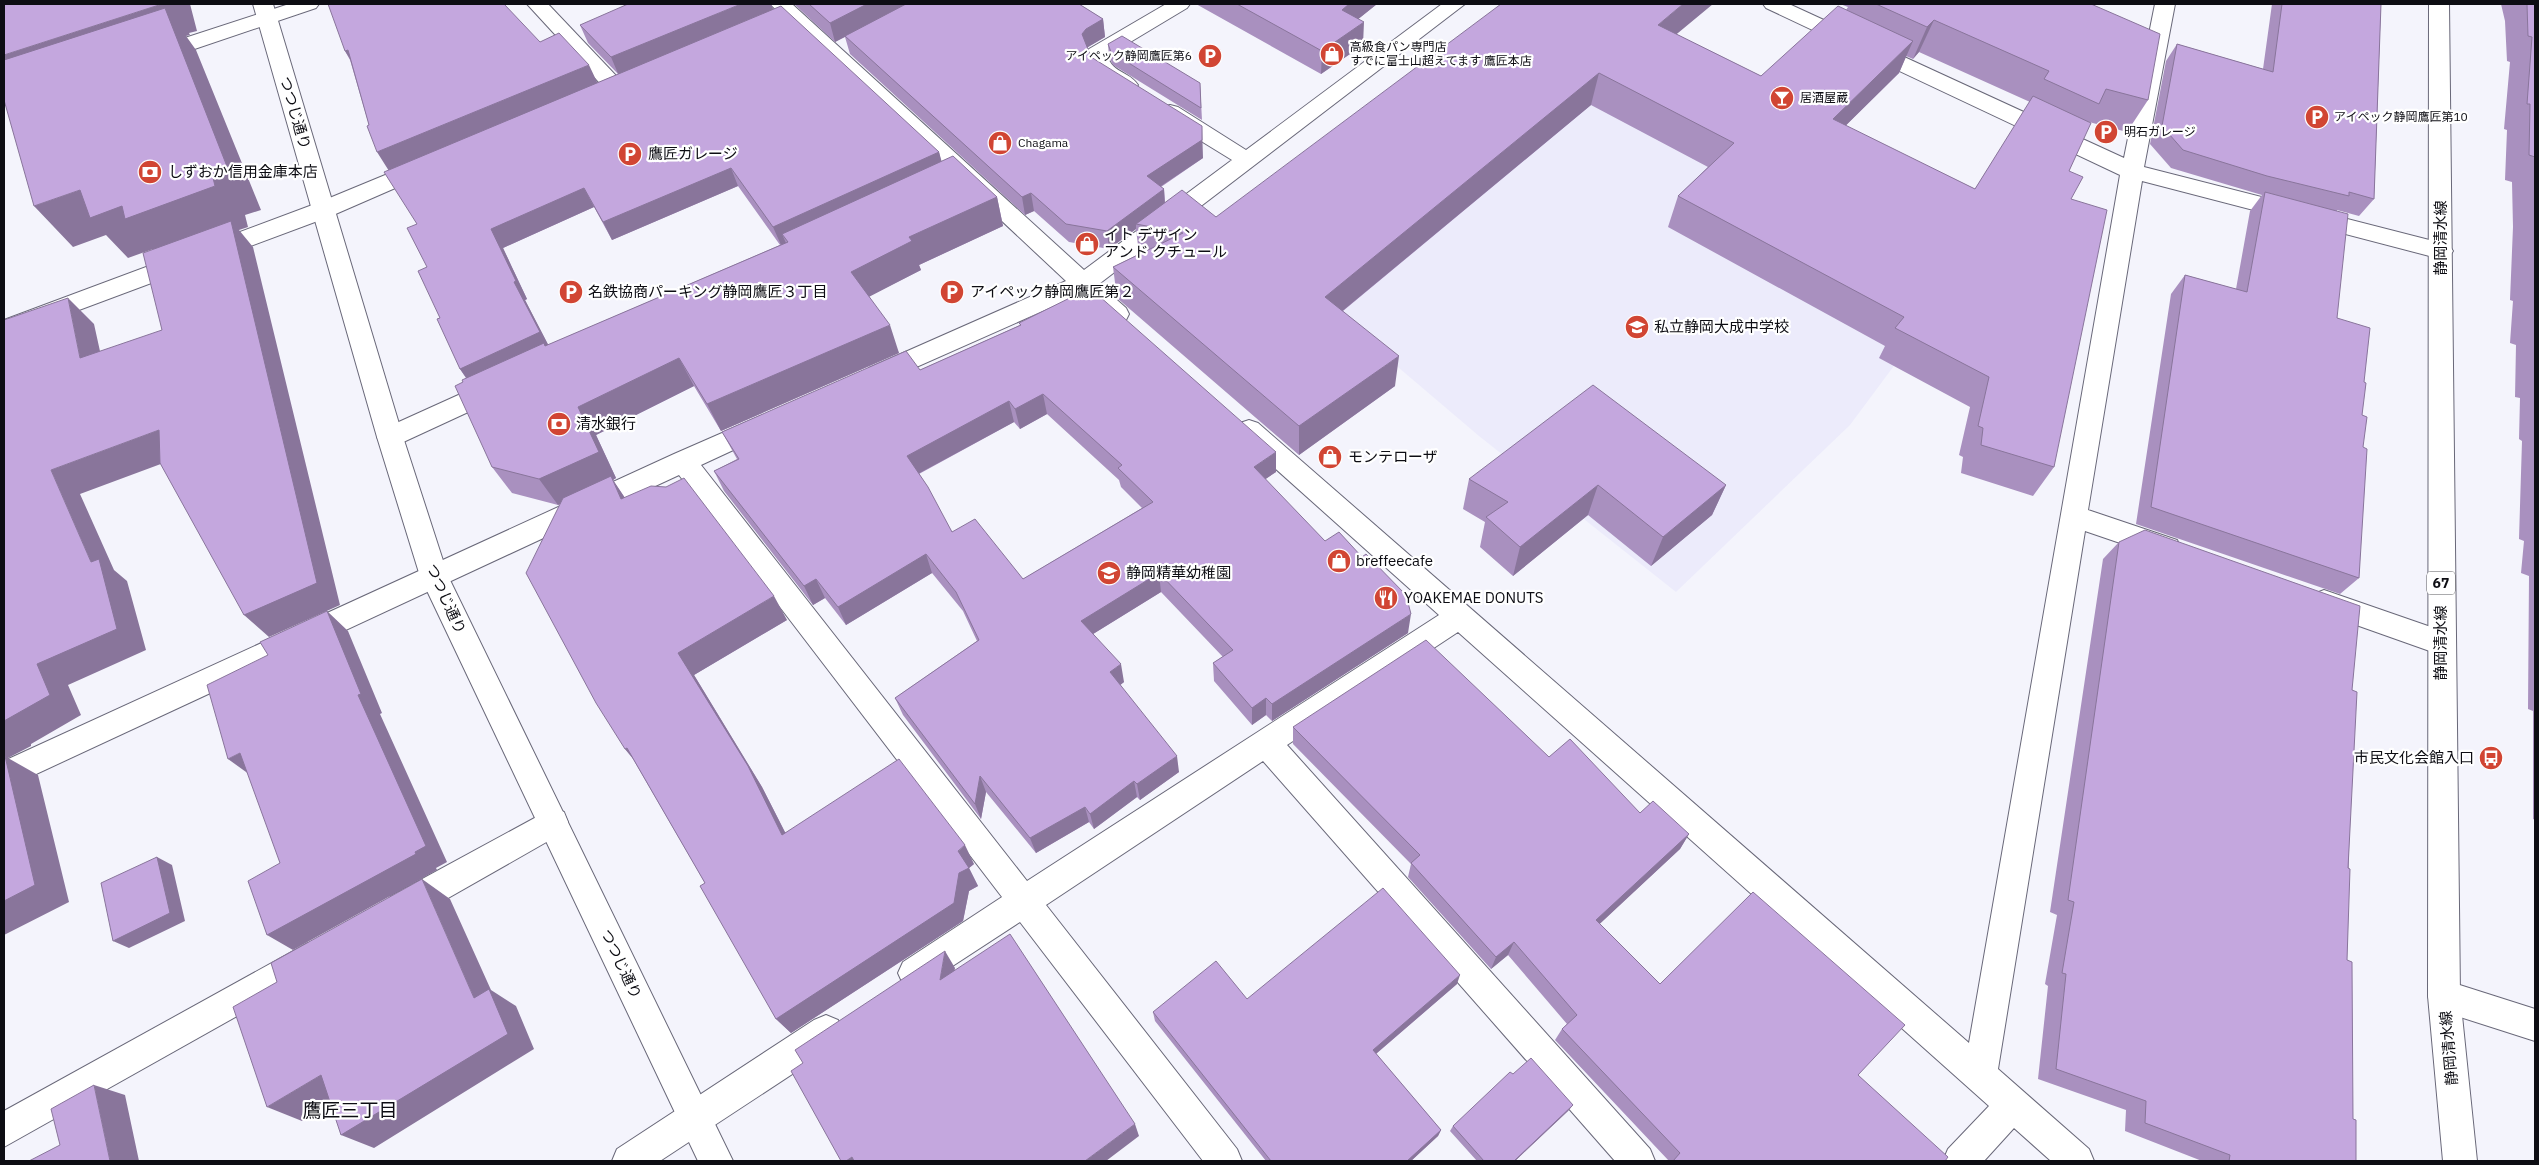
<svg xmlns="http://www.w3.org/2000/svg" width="2539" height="1165" font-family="'IBM Plex Sans','Noto Sans JP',sans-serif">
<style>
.built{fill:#ecebfb}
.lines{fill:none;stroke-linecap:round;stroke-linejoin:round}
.pedestrian-casing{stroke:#696879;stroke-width:2}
.minor-casing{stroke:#696879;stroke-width:2}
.secondary-casing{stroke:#696879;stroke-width:2}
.primary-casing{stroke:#696879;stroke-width:2}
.pedestrian{fill:#fff;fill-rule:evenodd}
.minor{fill:#fff;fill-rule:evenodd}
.secondary{fill:#fff;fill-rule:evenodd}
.primary{fill:#fff;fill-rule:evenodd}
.wall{fill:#a990bf;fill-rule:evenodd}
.shaded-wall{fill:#89759b}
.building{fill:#c4a7de;stroke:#89759b;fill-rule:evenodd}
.labels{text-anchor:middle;stroke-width:4.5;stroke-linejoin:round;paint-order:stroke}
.far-poi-label{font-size:12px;fill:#0d0d13;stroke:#fff;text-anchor:start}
.shield{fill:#fff;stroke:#56565a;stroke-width:1}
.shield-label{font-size:14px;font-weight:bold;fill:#0d0d13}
.street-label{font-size:15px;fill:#0d0d13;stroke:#fff}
.poi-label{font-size:15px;fill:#0d0d13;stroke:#fff;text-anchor:start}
.near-neighbourhood-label{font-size:19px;fill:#0d0d13;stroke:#fff}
</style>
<rect width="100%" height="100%" fill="#f4f4fc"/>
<path class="built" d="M 1522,10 L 1995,230 L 1850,425 L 1676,592 L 1479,436 L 1224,219 Z"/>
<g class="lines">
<g class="pedestrian-casing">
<path id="pedestrian" d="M 2444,980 L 2535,1009 L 2535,1041 L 2432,1008 L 2428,996 L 2432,984 Z"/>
</g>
<g class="minor-casing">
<path id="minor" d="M 289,4 L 319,4 L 316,8 L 162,60 L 155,62 L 148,60 L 145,55 L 148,50 Z
M 527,4 L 548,4 L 622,82 L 626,87 L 622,92 L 615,94 L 608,92 Z
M 770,4 L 792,4 L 1084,270 L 1232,160 L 1162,117 L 1159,112 L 1162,107 L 1170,105 L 1178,107 L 1246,150 L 1442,4 L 1465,4 L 1099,284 L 1126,308 L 1129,314 L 1126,320 C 1107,326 1094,306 1081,294 L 878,384 L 869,382 L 866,375 L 869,368 L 1066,281 Z
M 1166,4 L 1190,4 L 1187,8 L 1107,56 C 1114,74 1129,71 1138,85 L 1134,90 C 1122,93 1102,83 1094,73 C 1089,68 1088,60 1086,54 L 1089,49 Z
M 1763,4 L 1789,4 L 2124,158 L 2155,4 L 2175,4 L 2144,167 L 2441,243 L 2449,245 L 2453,251 L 2449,257 L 2441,259 L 2142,181 L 2088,510 L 2177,540 L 2181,548 L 2177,556 L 2167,559 L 2085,531 L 1998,1069 L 2089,1149 L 2094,1161 L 2051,1161 L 2014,1128 L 1984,1161 L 1943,1161 L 1948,1149 L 1989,1106 L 1458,632 L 1287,745 L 1650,1149 L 1655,1161 L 1615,1161 L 1263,761 L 1046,905 L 1237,1149 L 1242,1161 L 1203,1161 L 1020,922 L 925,984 L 914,989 L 903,984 L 898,973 L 903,962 L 1002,897 L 679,475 L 4,789 L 4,761 L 674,454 L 761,416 L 770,419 L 774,426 L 770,433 L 701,465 L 1027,881 L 1439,615 L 1240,437 L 1236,430 L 1240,423 L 1249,420 L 1258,423 L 1969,1043 L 2120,175 L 1766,8 Z
M 424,159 L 432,162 L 435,167 L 432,172 L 331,216 L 4,338 L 4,320 L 315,204 Z
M 496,378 L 505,381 L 509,388 L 505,395 L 399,444 L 390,447 L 381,444 L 377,437 L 381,430 Z
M 2324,590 L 2451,634 L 2455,643 L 2451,652 L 2441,655 L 2314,610 L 2310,602 L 2314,594 Z
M 553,808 L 564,812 L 568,822 L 564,832 L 413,918 L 402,922 L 391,918 L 386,907 L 391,896 Z
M 308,943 L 319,948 L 324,959 L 319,970 L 4,1147 L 4,1111 Z
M 826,1015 L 838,1020 L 843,1032 L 838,1044 L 660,1161 L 612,1161 L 617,1149 L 814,1020 Z"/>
</g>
<g class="secondary-casing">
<path id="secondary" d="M 253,4 L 273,4 L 403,437 L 448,576 L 733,1161 L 698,1161 L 420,576 L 377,437 Z"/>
</g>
<g class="primary-casing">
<path id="primary" d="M 2429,4 L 2449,4 L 2460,996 L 2477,1161 L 2443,1161 L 2428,996 Z"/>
</g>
<use href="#pedestrian" class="pedestrian"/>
<use href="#minor" class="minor"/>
<use href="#secondary" class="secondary"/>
<use href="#primary" class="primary"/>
</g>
<path class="wall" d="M 794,4 L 1079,4 L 1103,19 L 1105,37 L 1088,47 L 1087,48 L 1091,57 L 1203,158 L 1161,187 L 1164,189 L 1165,202 L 1216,217 L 1676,34 L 1761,76 L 1846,10 L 1848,7 L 1840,4 L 2091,4 L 2148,100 L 2127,132 L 2089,122 L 2069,171 L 2071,199 L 2054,467 L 2033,496 L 1961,473 L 1963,457 L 1959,455 L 1970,407 L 1879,358 L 1885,346 L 1668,227 L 1678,196 L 1708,167 L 1591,105 L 1343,311 L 1395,386 L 1299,455 L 1117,298 L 1113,267 L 1139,254 L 1136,229 L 1109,249 L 1069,242 L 1034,211 L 1025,215 L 850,54 L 845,37 L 835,42 ZM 1919,52 L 2030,102 L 1975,189 L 1845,126 L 1899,73 L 1906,56 L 1913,59 Z
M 1196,4 L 1377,4 L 1358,19 L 1363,45 L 1321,74 Z
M 2271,4 L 2381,4 L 2374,199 L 2359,216 L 2337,210 L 2337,318 L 2364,382 L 2362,415 L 2363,447 L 2359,578 L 2340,594 L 2136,524 L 2171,294 L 2185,275 L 2236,289 L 2250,211 L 2262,195 L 2171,168 L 2150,144 L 2166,61 L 2177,44 L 2263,69 L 2272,4 Z
M 2501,4 L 2535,4 L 2535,820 L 2533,819 L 2533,711 L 2528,709 L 2529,576 L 2521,573 L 2524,541 L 2519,539 L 2522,441 L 2519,439 L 2520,398 L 2515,397 L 2516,345 L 2510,343 L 2513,301 L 2510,300 L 2513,227 L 2512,182 L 2505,180 L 2507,130 L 2504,129 L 2510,62 L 2507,61 L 2505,21 Z
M 773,10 L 939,152 L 941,161 L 997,197 L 1003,226 L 919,265 L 921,270 L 869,296 L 899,353 L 721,431 L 694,386 L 596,435 L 616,478 L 613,480 L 625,498 L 787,620 L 694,675 L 762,787 L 785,832 L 974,864 L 969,868 L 978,886 L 969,891 L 963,921 L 791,1033 L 776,1019 L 705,883 L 633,759 L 625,749 L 560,504 L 558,505 L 512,493 L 492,467 L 463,382 L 466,378 L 460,369 L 440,318 L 417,224 L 389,170 L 369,125 L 350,60 L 345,51 L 540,42 L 597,83 L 618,74 L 588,43 L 580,25 ZM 738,186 L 780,245 L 548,345 L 525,300 L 527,299 L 503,248 L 594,207 L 612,240 Z
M 1108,44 L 1200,83 L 1202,120 L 1113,65 L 1109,57 Z
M 1019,323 L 1276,472 L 1265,479 L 1408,633 L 1272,721 L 1266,715 L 1252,725 L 1214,681 L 1213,663 L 1223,657 L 1161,592 L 1093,634 L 1124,682 L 1120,685 L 1179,772 L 1140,800 L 1137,797 L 1094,829 L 1089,822 L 1036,853 L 986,792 L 981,819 L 903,715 L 895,698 L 977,641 L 963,611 L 932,573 L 846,625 L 825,598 L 813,605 L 724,491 L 714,471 L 737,459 L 722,432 L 920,370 L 1020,325 ZM 1047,414 L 1119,480 L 1121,487 L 1142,508 L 1023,579 L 952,532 L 919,474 L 1014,422 L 1020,429 Z
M 1469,479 L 1726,485 L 1712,515 L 1651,566 L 1588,515 L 1513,576 L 1480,547 L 1485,522 L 1463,509 Z
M 2119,542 L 2352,690 L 2347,960 L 2353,1119 L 2356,1161 L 2202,1161 L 2125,1131 L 2126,1110 L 2038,1079 L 2048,986 L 2045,984 L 2057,915 L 2050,912 L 2103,559 Z
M 1293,727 L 1549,757 L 1640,813 L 1689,834 L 1680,849 L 1599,924 L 1660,984 L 1858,1075 L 1945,1161 L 1669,1161 L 1555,1040 L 1562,1029 L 1567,1024 L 1508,955 L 1491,969 L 1408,877 L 1411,864 L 1293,744 Z
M 1457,984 L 1376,1054 L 1441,1130 L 1438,1136 L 1411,1161 L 1266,1161 L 1155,1021 L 1153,1012 L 1247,999 Z
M 1513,1074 L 1573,1105 L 1568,1111 L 1515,1161 L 1477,1161 L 1450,1131 L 1453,1126 Z"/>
<path class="shaded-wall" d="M 162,4 L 190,4 L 197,31 L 189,33 L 190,35 L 186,36 L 196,50 L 261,210 L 245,215 L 248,227 L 239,230 L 253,247 L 340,605 L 269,637 L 244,615 L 162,259 L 153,249 L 128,258 L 106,235 L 73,247 L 34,206 L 80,190 L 122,206 L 215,186 L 4,93 L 4,55 Z
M 741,4 L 771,4 L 774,11 L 619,76 L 611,57 Z
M 867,4 L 907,4 L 835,42 L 830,23 Z
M 1349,4 L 1377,4 L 1341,33 L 1342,10 Z
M 1683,4 L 1713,4 L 1649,57 L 1658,25 Z
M 1103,19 L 1105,37 L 1088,47 L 1084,53 L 1082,34 L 1086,29 Z
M 1934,20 L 1919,52 L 1913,59 L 1927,27 Z
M 1364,22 L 1363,45 L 1321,74 L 1322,51 Z
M 1913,41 L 1899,73 L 1820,151 L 1833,119 Z
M 348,50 L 357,70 L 345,51 Z
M 589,65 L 598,84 L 389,171 L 377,152 Z
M 1599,73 L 1591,105 L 1323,327 L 1325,297 Z
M 1202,126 L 1203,158 L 1149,194 L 1147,176 Z
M 939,152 L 944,170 L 782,234 L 786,243 L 781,245 L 773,227 Z
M 731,168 L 738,186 L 612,240 L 603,222 Z
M 584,188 L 594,207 L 503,248 L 527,299 L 525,300 L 551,350 L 472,386 L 460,369 L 491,229 Z
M 1164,189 L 1165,207 L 1136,224 L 1136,229 L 1109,249 L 1107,231 Z
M 1031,193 L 1034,211 L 1025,215 L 1022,197 Z
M 997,197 L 1003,226 L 919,265 L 921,270 L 861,301 L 851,272 L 909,237 Z
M 68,298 L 94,324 L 107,383 L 80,358 Z
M 890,325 L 899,353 L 721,431 L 707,404 Z
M 1399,356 L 1395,386 L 1299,455 L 1299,426 Z
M 679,358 L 694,386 L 596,435 L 616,478 L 613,480 L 627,501 L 621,499 L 613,480 L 558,505 L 539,479 L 578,407 Z
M 1043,394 L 1047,414 L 1020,429 L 1015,409 Z
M 1009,401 L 1014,422 L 914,476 L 907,456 Z
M 159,430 L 185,455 L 80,494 L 114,570 L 127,581 L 146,650 L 68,685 L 81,715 L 31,744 L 31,746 L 8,758 L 38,775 L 69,902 L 4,935 L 4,721 L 37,664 L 91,562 L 51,470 Z
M 1276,452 L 1276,472 L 1254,487 L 1254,467 Z
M 1598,485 L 1588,515 L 1513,576 L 1520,547 Z
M 1726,485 L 1712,515 L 1651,566 L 1663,537 Z
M 926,554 L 932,573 L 846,625 L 838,607 Z
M 1159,573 L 1161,592 L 1085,639 L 1081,621 Z
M 816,579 L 825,598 L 813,605 L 804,586 Z
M 774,596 L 787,620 L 694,675 L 762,787 L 796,854 L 782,835 L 678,653 Z
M 327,611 L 348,631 L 382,713 L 380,714 L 447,862 L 436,868 L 437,870 L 293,950 L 267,935 L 358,695 Z
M 1411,614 L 1408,633 L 1272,721 L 1272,704 Z
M 1121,664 L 1124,682 L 1114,690 L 1110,672 Z
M 1266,698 L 1266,715 L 1252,725 L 1252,708 Z
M 627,748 L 643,770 L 625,749 Z
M 240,753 L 253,777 L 228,759 Z
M 1177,756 L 1179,772 L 1140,800 L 1137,784 Z
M 980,776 L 986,792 L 981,819 L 975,804 Z
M 1134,781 L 1137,797 L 1094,829 L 1090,814 Z
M 1085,807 L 1089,822 L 1036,853 L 1030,838 Z
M 1689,834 L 1680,849 L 1589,934 L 1596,920 Z
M 965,845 L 974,864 L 969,868 L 978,886 L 969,891 L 963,921 L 791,1033 L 776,1019 Z
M 157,857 L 172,865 L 185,921 L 129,948 L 113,941 Z
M 422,879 L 450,899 L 491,990 L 516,1006 L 534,1049 L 374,1148 L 341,1135 L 474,998 Z
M 1514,942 L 1508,955 L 1491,969 L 1496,957 Z
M 945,951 L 955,968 L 950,996 L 940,980 Z
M 1460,975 L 1457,984 L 1371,1058 L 1373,1050 Z
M 321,1075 L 354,1089 L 302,1121 L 267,1107 Z
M 94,1085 L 125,1095 L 139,1161 L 110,1161 Z
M 1573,1105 L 1568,1111 L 1515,1161 L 1514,1161 Z
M 1135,1124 L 1139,1136 L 1106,1161 L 1085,1161 Z
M 1441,1130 L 1438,1136 L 1411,1161 L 1407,1161 Z
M 852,1157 L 857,1161 L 846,1161 Z"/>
<path class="building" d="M 4,4 L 162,4 L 4,55 Z
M 328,4 L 504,4 L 540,42 L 559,33 L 589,65 L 377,152 L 367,126 L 369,125 L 348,50 L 345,51 Z
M 628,4 L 741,4 L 611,57 L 580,25 Z
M 809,4 L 867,4 L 830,23 Z
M 906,4 L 1079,4 L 1103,19 L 1086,29 L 1082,34 L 1091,57 L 1202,126 L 1202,140 L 1147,176 L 1164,189 L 1107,231 L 1066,224 L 1031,193 L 1022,197 L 845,36 Z
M 1237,4 L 1349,4 L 1342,10 L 1364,22 L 1322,51 Z
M 1501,4 L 1683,4 L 1658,25 L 1761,76 L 1838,6 L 1913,41 L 1833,119 L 1975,189 L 2033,96 L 2091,123 L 2069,171 L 2083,177 L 2071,199 L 2107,210 L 2054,467 L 1981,445 L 1983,428 L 1978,426 L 1989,377 L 1895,328 L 1904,317 L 1678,196 L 1734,143 L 1599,73 L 1325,297 L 1399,356 L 1299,426 L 1113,267 L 1183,233 L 1136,224 L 1182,190 L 1216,217 Z
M 1876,4 L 2091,4 L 2160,34 L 2148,100 L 2106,89 L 2099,104 L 2044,79 L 2049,71 L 1934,20 L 1927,27 Z
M 2282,4 L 2381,4 L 2374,199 L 2349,192 L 2349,196 L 2267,176 L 2183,150 L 2162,126 L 2177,44 L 2273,72 Z
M 2527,4 L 2535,4 L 2535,157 L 2529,155 L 2530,104 L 2527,104 L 2532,37 L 2528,36 Z
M 781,6 L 939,152 L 773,227 L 731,168 L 603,222 L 584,188 L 491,229 L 516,281 L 514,282 L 540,332 L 460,369 L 437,319 L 440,318 L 418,271 L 427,267 L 407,228 L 417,224 L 384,172 Z
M 165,8 L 228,169 L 212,174 L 215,186 L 125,219 L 122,206 L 90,218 L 80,190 L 34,206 L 4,100 L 4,60 Z
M 1122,36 L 1200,83 L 1201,108 L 1111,52 L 1108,44 Z
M 953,156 L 997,197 L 909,237 L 912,241 L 851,272 L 890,325 L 707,404 L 679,358 L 578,407 L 599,452 L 539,479 L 492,467 L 455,386 L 463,382 L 462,380 L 544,343 L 545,346 L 788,242 L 782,234 Z
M 2265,192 L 2348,214 L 2337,318 L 2370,328 L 2364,382 L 2366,383 L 2362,415 L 2367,417 L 2363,447 L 2367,449 L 2359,578 L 2151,507 L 2185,275 L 2247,292 Z
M 231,221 L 317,583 L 244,615 L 160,463 L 159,430 L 51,470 L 91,562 L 99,559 L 117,629 L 37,664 L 50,695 L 4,721 L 4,320 L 68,298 L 80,358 L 162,330 L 143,253 Z
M 1090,288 L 1276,452 L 1254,467 L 1325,541 L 1339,532 L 1362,557 L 1366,554 L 1406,595 L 1411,614 L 1272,704 L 1266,698 L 1252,708 L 1213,663 L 1233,650 L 1159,573 L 1081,621 L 1121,664 L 1110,672 L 1177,756 L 1137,784 L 1134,781 L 1090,814 L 1085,807 L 1030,838 L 980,776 L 975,804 L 895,698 L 979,640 L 956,592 L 926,554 L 838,607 L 816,579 L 804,586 L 714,471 L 739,459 L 722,432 L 906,351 L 920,370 L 1021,325 L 1019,323 ZM 1043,394 L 1122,465 L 1118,468 L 1153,502 L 1023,579 L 975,519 L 952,532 L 928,487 L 907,456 L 1009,401 L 1015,409 Z
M 1593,385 L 1726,485 L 1663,537 L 1598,485 L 1520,547 L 1486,517 L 1508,502 L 1469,479 Z
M 611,476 L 621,499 L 651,486 L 666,487 L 684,478 L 774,596 L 678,653 L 748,766 L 782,835 L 899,759 L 965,845 L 958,851 L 969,868 L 959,873 L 954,903 L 776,1019 L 700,886 L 705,883 L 627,748 L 625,749 L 596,703 L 526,573 L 563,498 Z
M 2145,530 L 2360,606 L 2352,690 L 2357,692 L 2348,868 L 2350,869 L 2347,960 L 2352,962 L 2353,1119 L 2356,1120 L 2356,1161 L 2229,1161 L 2230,1155 L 2145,1123 L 2146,1101 L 2056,1069 L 2066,974 L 2062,973 L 2074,902 L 2068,900 L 2119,542 Z
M 327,611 L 361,694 L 358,695 L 426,846 L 415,852 L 416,854 L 267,935 L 248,881 L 280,863 L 240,753 L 228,759 L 207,685 L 268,655 L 260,642 Z
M 1426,640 L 1549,757 L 1570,739 L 1640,813 L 1653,801 L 1689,834 L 1596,920 L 1660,984 L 1753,892 L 1905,1025 L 1858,1075 L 1948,1157 L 1945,1161 L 1673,1161 L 1680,1153 L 1562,1029 L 1577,1015 L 1514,942 L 1496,957 L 1411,863 L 1420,855 L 1293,727 Z
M 4,756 L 5,756 L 35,885 L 4,901 Z
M 157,857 L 170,913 L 113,941 L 101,883 Z
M 422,879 L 474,998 L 489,989 L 508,1034 L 341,1135 L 321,1075 L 267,1107 L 233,1007 L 277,982 L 271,963 Z
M 1383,888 L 1460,975 L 1373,1050 L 1441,1130 L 1407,1161 L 1271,1161 L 1153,1012 L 1216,961 L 1247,999 Z
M 1010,934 L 1135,1124 L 1085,1161 L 854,1161 L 852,1157 L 846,1161 L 841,1161 L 791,1071 L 803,1063 L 795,1050 L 945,951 L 940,980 Z
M 1531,1058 L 1573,1105 L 1514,1161 L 1484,1161 L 1453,1126 L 1510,1072 L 1513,1074 Z
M 94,1085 L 110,1161 L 29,1161 L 60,1145 L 51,1109 Z"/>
<defs>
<g id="shop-disc" transform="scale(1.25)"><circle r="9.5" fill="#d14533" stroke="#fff"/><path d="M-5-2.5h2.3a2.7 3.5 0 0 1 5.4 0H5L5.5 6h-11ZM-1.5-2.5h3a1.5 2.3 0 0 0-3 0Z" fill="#fff"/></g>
<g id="parking-disc" transform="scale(1.25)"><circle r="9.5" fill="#d14533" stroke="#fff"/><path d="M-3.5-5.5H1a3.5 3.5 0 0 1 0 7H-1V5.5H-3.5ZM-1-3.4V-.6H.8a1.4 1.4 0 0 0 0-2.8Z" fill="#fff"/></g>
<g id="bar-disc" transform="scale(1.25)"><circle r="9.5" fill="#d14533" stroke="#fff"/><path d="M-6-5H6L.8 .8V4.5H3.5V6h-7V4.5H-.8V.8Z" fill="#fff"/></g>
<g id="bank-disc" transform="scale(1.25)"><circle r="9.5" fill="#d14533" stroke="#fff"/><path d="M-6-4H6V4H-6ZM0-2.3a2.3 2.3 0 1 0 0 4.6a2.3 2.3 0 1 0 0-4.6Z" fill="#fff"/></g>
<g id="school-disc" transform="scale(1.25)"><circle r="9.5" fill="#d14533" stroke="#fff"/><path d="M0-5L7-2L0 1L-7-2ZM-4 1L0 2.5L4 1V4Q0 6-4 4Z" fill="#fff"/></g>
<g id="restaurant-disc" transform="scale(1.25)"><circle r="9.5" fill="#d14533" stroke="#fff"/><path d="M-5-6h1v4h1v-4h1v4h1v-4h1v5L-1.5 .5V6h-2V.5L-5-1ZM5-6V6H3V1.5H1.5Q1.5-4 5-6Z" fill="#fff"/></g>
<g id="bus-disc" transform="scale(1.25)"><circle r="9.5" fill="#d14533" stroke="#fff"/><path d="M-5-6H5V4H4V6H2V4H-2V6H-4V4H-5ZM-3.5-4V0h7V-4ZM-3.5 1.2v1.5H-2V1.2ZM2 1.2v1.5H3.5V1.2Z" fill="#fff"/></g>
</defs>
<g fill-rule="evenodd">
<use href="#shop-disc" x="1332" y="54"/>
<use href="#parking-disc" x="1210" y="56"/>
<use href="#bar-disc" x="1782" y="98"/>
<use href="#parking-disc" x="2317" y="117"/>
<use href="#parking-disc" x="2106" y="132"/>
<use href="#shop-disc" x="1000" y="143"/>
<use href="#parking-disc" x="630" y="154"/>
<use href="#bank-disc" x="150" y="172"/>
<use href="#shop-disc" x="1087" y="244"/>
<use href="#parking-disc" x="571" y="292"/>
<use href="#parking-disc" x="952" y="292"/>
<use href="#school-disc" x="1637" y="327"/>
<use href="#bank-disc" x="559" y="424"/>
<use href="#shop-disc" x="1330" y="457"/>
<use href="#shop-disc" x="1339" y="561"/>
<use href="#school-disc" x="1109" y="573"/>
<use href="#restaurant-disc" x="1386" y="598"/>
<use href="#bus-disc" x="2491" y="758"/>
</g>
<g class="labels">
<g class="far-poi-label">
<text x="1350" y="51">高級食パン専門店<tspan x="1350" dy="14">すでに富士山超えてます 鷹匠本店</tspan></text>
<text x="1192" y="60" text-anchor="end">アイペック静岡鷹匠第6</text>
<text x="1800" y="102">居酒屋蔵</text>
<text x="2334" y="121">アイペック静岡鷹匠第10</text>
<text x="2124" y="136">明石ガレージ</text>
<text x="1018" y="147">Chagama</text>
</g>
<rect class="shield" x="2427" y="571.5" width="28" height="23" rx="4"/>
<g class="shield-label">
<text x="2441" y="588">67</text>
</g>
<g class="street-label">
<text transform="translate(295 113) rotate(74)" y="5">つつじ通り</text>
<text transform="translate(2441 238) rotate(-90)" y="5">静岡清水線</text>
<text transform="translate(446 599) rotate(66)" y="5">つつじ通り</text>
<text transform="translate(2441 643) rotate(-90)" y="5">静岡清水線</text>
<text transform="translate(621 964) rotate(65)" y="5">つつじ通り</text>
<text transform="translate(2449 1048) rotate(-95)" y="5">静岡清水線</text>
</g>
<g class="poi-label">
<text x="648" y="159">鷹匠ガレージ</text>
<text x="168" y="177">しずおか信用金庫本店</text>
<text x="1104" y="240">イト デザイン<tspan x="1104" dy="17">アンド クチュール</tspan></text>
<text x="588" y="297">名鉄協商パーキング静岡鷹匠３丁目</text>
<text x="970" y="297">アイペック静岡鷹匠第２</text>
<text x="1654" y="332">私立静岡大成中学校</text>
<text x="576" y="429">清水銀行</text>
<text x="1348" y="462">モンテローザ</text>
<text x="1356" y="566">breffeecafe</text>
<text x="1126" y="578">静岡精華幼稚園</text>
<text x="1404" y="603">YOAKEMAE DONUTS</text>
<text x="2474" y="763" text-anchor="end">市民文化会館入口</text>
</g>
<g class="near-neighbourhood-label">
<text x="350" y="1117">鷹匠三丁目</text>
</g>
</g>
<rect width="2539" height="1165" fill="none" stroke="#0d0d13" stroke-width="10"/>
</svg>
